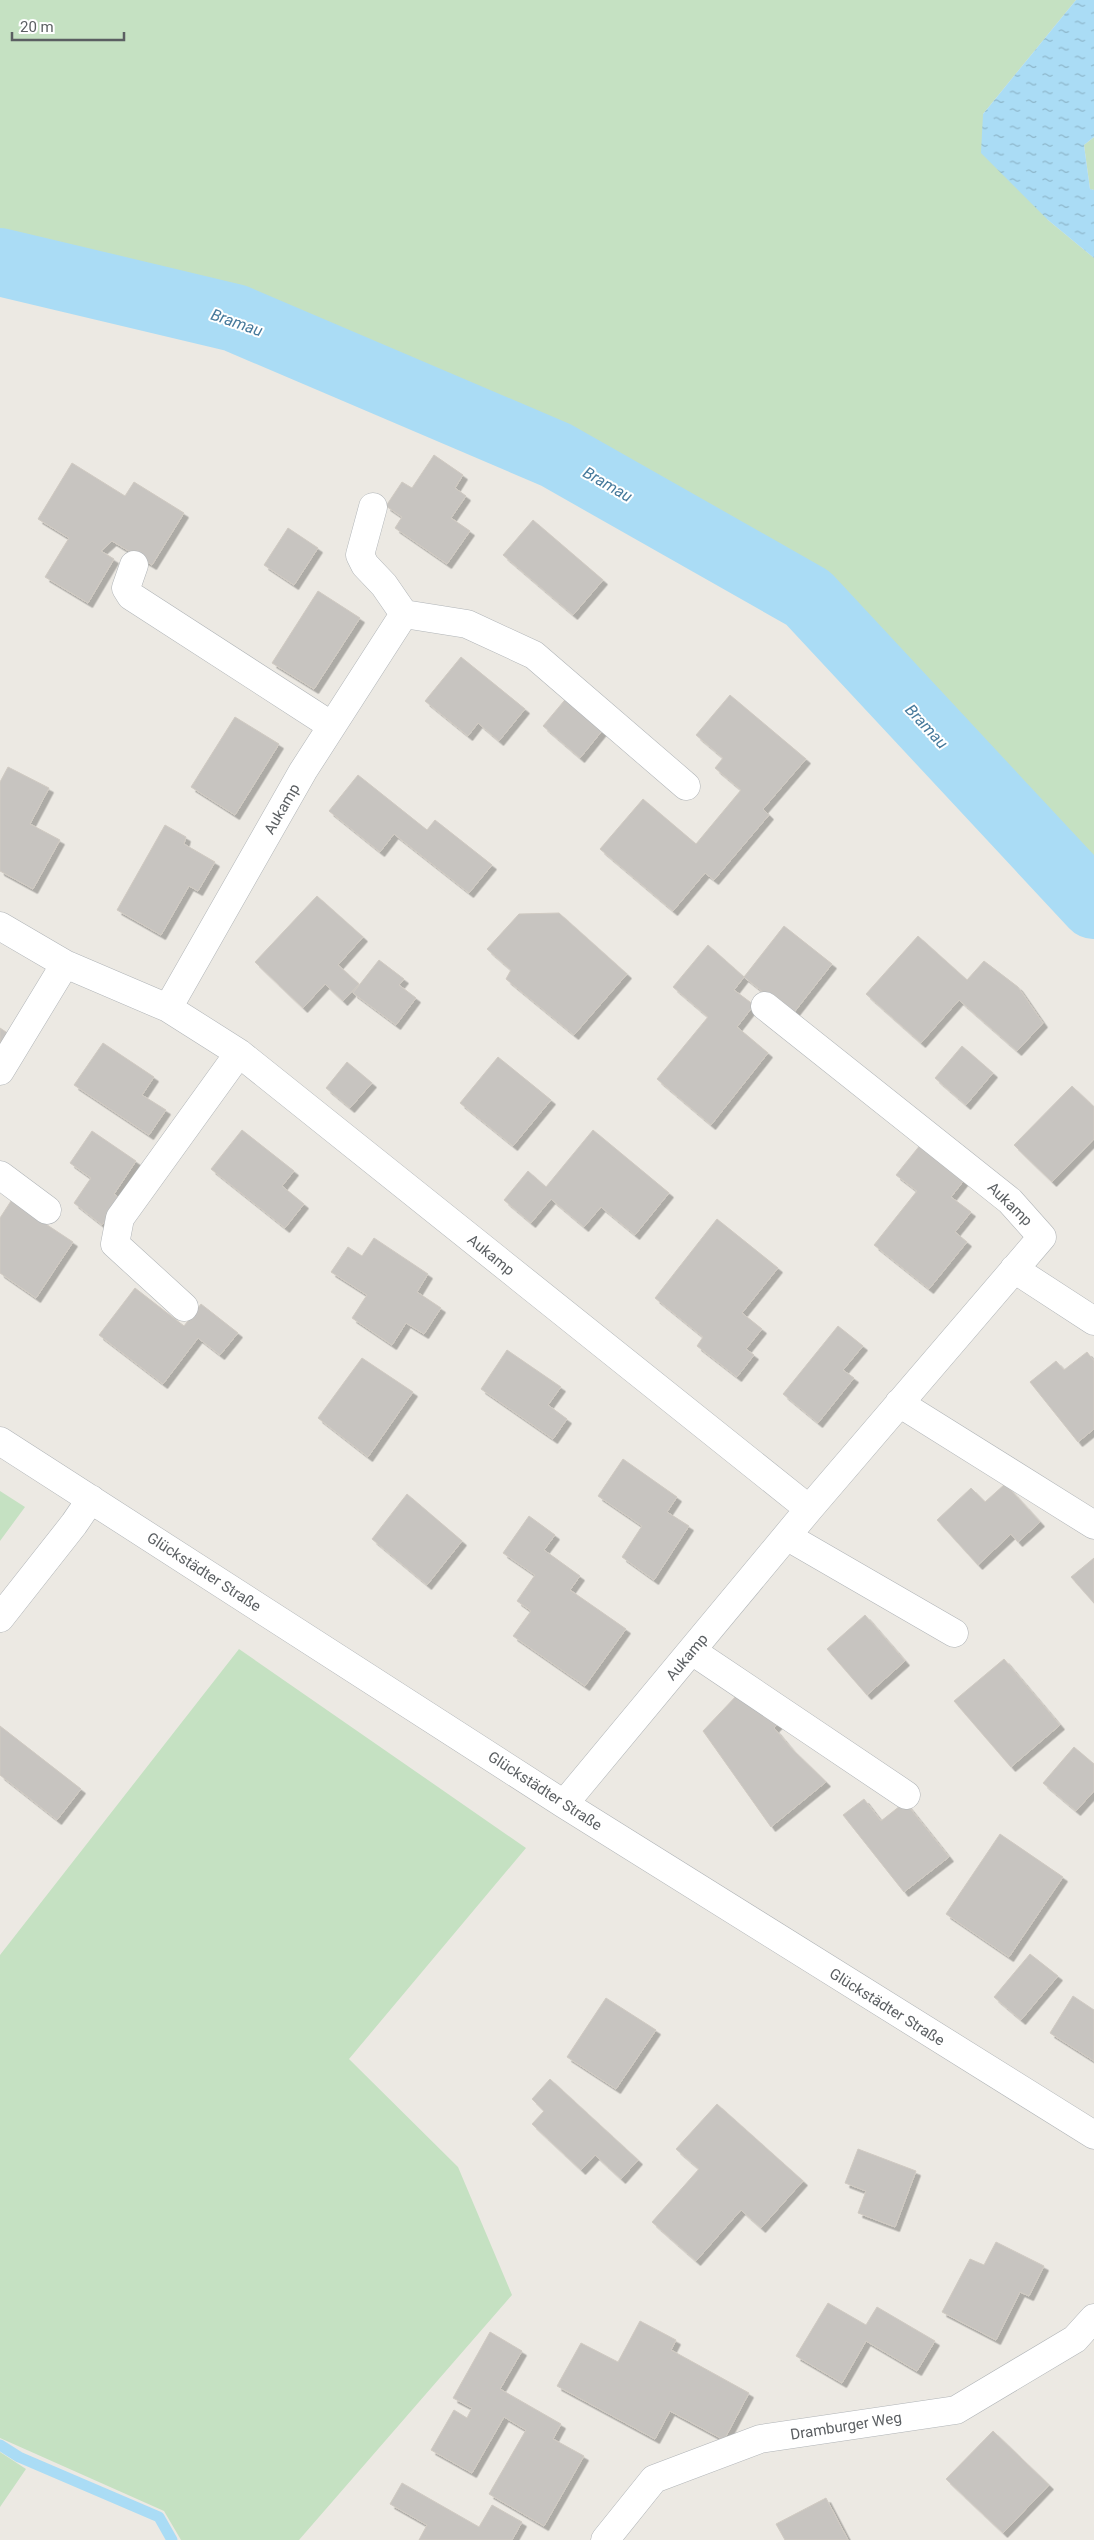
<svg xmlns="http://www.w3.org/2000/svg" width="1094" height="2540" font-family="Roboto,sans-serif">
<style>
.grass{fill:#c5e1c2}
.water{fill:url(#water-ripples)}
.lines{fill:none;stroke-linecap:round;stroke-linejoin:round}
.stream{stroke:#aadcf5;stroke-width:11}
.river{stroke:#aadcf5;stroke-width:68}
.building{fill:#c7c4c0;stroke:#d0cac2;filter:url(#shadow)}
.minor-casing{stroke:#b0b4b7;stroke-width:29}
.minor{stroke:#fff;stroke-width:28}
.labels{text-anchor:middle;stroke-width:4;stroke-linejoin:round;paint-order:stroke}
.street-label{font-size:15px;fill:#5b5f62;stroke:#fff}
.water-label{font-size:16px;font-style:italic;fill:#477a9c;stroke:#fff}
</style>
<defs>
<pattern id="water-ripples" width="26" height="14" patternUnits="userSpaceOnUse" patternTransform="scale(1.25)"><rect width="26" height="14" fill="#aadcf5"/><path d="M2 4q2-2 4 0t4 0M15 11q2-2 4 0t4 0" fill="none" stroke="#8db6ca"/></pattern>
<filter id="shadow"><feDropShadow dx="4.5" dy="4.5" stdDeviation="0" flood-color="#0004"/></filter>
</defs>
<rect width="100%" height="100%" fill="#ece9e3"/>
<path class="grass" d="M 0,0 L 1076,0 L 983,114 L 1048,220 L 1094,258 L 1094,886 L 813,592 L 560,447 L 237,310 L 0,253 Z
M 1094,137 L 1094,190 L 1090,189 L 1084,145 Z
M 0,1491 L 25,1507 L 0,1541 Z
M 239,1649 L 526,1848 L 349,2059 L 458,2167 L 512,2295 L 299,2540 L 181,2540 L 164,2511 L 0,2438 L 0,1955 Z
M 0,2452 L 26,2469 L 0,2507 Z"/>
<path class="water" d="M 1076,0 L 1094,0 L 1094,137 L 1084,145 L 1090,189 L 1094,190 L 1094,258 L 1048,220 L 981,153 L 983,114 Z"/>
<g class="lines">
<path class="stream" d="M 0,2445 L 19,2457 L 159,2517 L 172,2540"/>
<path class="river" d="M 0,262 L 235,318 L 556,455 L 808,598 L 1094,905"/>
</g>
<path class="building" d="M 434,455 L 463,475 L 455,488 L 466,496 L 451,518 L 470,531 L 447,564 L 395,528 L 402,517 L 386,506 L 402,482 L 412,488 Z
M 72,463 L 125,496 L 134,482 L 184,513 L 152,565 L 112,541 L 101,551 L 114,559 L 88,603 L 45,577 L 69,538 L 38,519 Z
M 533,520 L 603,580 L 573,615 L 503,555 Z
M 288,528 L 318,548 L 294,585 L 264,565 Z
M 318,591 L 360,618 L 314,689 L 272,663 Z
M 461,657 L 525,709 L 499,741 L 478,723 L 468,736 L 425,701 Z
M 569,695 L 606,726 L 580,758 L 543,726 Z
M 730,695 L 806,759 L 763,809 L 769,815 L 714,880 L 705,873 L 673,911 L 600,849 L 643,799 L 696,844 L 741,790 L 715,768 L 723,758 L 696,735 Z
M 235,717 L 279,744 L 235,815 L 191,787 Z
M 8,767 L 49,788 L 30,824 L 60,840 L 33,889 L 0,871 L 0,782 Z
M 358,775 L 427,830 L 435,820 L 492,865 L 469,893 L 394,834 L 380,852 L 329,811 Z
M 165,825 L 186,837 L 184,844 L 215,862 L 198,891 L 189,886 L 161,935 L 117,910 Z
M 317,896 L 363,937 L 338,965 L 359,984 L 343,1001 L 325,984 L 303,1008 L 255,962 Z
M 559,913 L 627,974 L 574,1035 L 506,979 L 511,970 L 487,949 L 519,914 Z
M 784,926 L 832,964 L 792,1015 L 744,977 Z
M 918,936 L 967,980 L 984,961 L 1018,987 L 1043,1023 L 1017,1051 L 959,1000 L 921,1043 L 866,994 Z
M 708,945 L 744,977 L 734,990 L 754,1005 L 737,1027 L 768,1053 L 711,1125 L 657,1079 L 708,1017 L 673,987 Z
M 379,960 L 404,979 L 399,985 L 416,998 L 396,1025 L 353,993 Z
M 0,1028 L 12,1036 L 0,1055 Z
M 103,1043 L 154,1077 L 142,1095 L 166,1110 L 149,1135 L 74,1085 Z
M 962,1046 L 993,1073 L 966,1105 L 935,1078 Z
M 498,1057 L 551,1100 L 513,1146 L 460,1103 Z
M 347,1062 L 372,1083 L 350,1108 L 326,1088 Z
M 1072,1086 L 1094,1107 L 1094,1139 L 1052,1182 L 1014,1145 Z
M 242,1130 L 294,1171 L 282,1186 L 304,1204 L 285,1228 L 211,1169 Z
M 593,1130 L 669,1193 L 635,1235 L 601,1207 L 584,1227 L 551,1199 L 531,1223 L 504,1200 L 528,1171 L 546,1187 Z
M 92,1131 L 136,1161 L 114,1194 L 122,1200 L 102,1225 L 74,1203 L 91,1178 L 70,1163 Z
M 921,1144 L 965,1179 L 951,1197 L 971,1212 L 955,1232 L 967,1242 L 929,1289 L 874,1245 L 917,1191 L 896,1175 Z
M 11,1201 L 73,1242 L 36,1298 L 0,1273 L 0,1218 Z
M 717,1219 L 778,1268 L 742,1313 L 762,1329 L 746,1349 L 754,1355 L 737,1377 L 697,1346 L 703,1337 L 655,1298 Z
M 374,1238 L 428,1274 L 417,1292 L 441,1308 L 424,1334 L 406,1323 L 392,1345 L 352,1318 L 367,1295 L 331,1272 L 348,1247 L 362,1256 Z
M 135,1288 L 184,1326 L 201,1304 L 238,1333 L 220,1355 L 198,1338 L 163,1384 L 99,1335 Z
M 838,1326 L 863,1346 L 843,1370 L 854,1378 L 818,1423 L 783,1394 Z
M 507,1350 L 561,1387 L 548,1405 L 567,1419 L 553,1439 L 481,1389 Z
M 1087,1352 L 1094,1361 L 1094,1429 L 1078,1442 L 1030,1382 L 1056,1361 L 1064,1370 Z
M 362,1358 L 413,1392 L 368,1457 L 318,1418 Z
M 623,1459 L 677,1497 L 667,1512 L 689,1526 L 654,1580 L 622,1557 L 642,1526 L 598,1496 Z
M 1005,1484 L 1040,1522 L 1018,1542 L 1011,1534 L 978,1565 L 937,1520 L 971,1488 L 985,1502 Z
M 407,1494 L 462,1541 L 427,1585 L 372,1539 Z
M 529,1516 L 555,1535 L 544,1550 L 580,1576 L 570,1590 L 626,1629 L 585,1686 L 513,1636 L 531,1611 L 517,1601 L 535,1575 L 503,1553 Z
M 1094,1558 L 1094,1603 L 1071,1577 Z
M 865,1615 L 905,1661 L 867,1695 L 827,1649 Z
M 1004,1659 L 1060,1725 L 1011,1767 L 954,1701 Z
M 738,1694 L 782,1720 L 774,1728 L 791,1748 L 826,1782 L 771,1827 L 703,1731 Z
M 0,1726 L 81,1789 L 57,1820 L 0,1775 Z
M 1074,1747 L 1094,1764 L 1094,1791 L 1076,1811 L 1043,1783 Z
M 864,1799 L 881,1821 L 905,1802 L 949,1857 L 904,1892 L 843,1815 Z
M 1000,1834 L 1063,1877 L 1009,1957 L 946,1914 Z
M 1030,1954 L 1058,1976 L 1021,2020 L 994,1997 Z
M 1073,1996 L 1094,2010 L 1094,2061 L 1050,2033 Z
M 606,1998 L 656,2030 L 616,2089 L 567,2057 Z
M 550,2079 L 638,2160 L 621,2179 L 595,2155 L 581,2170 L 532,2124 L 544,2111 L 532,2099 Z
M 717,2104 L 803,2181 L 761,2228 L 741,2210 L 696,2261 L 652,2222 L 699,2169 L 676,2149 Z
M 858,2149 L 916,2171 L 895,2227 L 858,2213 L 866,2191 L 845,2183 Z
M 996,2242 L 1044,2266 L 1029,2296 L 1020,2292 L 996,2340 L 942,2312 L 970,2259 L 984,2265 Z
M 828,2303 L 866,2325 L 877,2307 L 935,2341 L 917,2371 L 866,2341 L 842,2383 L 796,2356 Z
M 640,2321 L 676,2340 L 671,2350 L 749,2393 L 724,2440 L 670,2411 L 655,2439 L 557,2386 L 581,2343 L 618,2362 Z
M 490,2332 L 522,2351 L 500,2389 L 561,2424 L 553,2439 L 584,2456 L 544,2526 L 489,2494 L 526,2430 L 504,2417 L 472,2473 L 431,2450 L 454,2410 L 467,2418 L 472,2408 L 453,2398 Z
M 993,2431 L 1049,2485 L 1003,2533 L 946,2479 Z
M 402,2483 L 479,2527 L 492,2505 L 522,2522 L 512,2540 L 419,2540 L 427,2525 L 390,2504 Z
M 826,2498 L 848,2540 L 785,2540 L 776,2524 Z"/>
<g class="lines">
<g class="minor-casing">
<path id="minor" d="M 373,507 L 360,555 L 365,565 L 384,585 L 404,614 L 467,624 L 534,655 L 686,786
M 134,565 L 126,588 L 131,596 L 332,726
M 404,614 L 303,771 L 168,1008 L 239,1053 L 809,1509
M 0,926 L 65,964 L 168,1008
M 0,1071 L 65,964
M 0,1175 L 47,1210
M 1014,1269 L 1094,1321
M 184,1307 L 115,1244 L 120,1218 L 239,1053
M 899,1403 L 1094,1525
M 0,1441 L 564,1804 L 1094,2135
M 788,1537 L 954,1633
M 0,1618 L 74,1524 L 91,1499
M 692,1651 L 906,1795
M 564,1804 L 809,1509 L 1042,1237 L 1010,1201 L 765,1006
M 605,2540 L 654,2479 L 760,2439 L 956,2410 L 1075,2339 L 1094,2318"/>
</g>
<use href="#minor" class="minor"/>
</g>
<g class="labels">
<g class="street-label">
<text transform="translate(282 809) rotate(-60)" y="5">Aukamp</text>
<text transform="translate(1010 1204) rotate(44)" y="5">Aukamp</text>
<text transform="translate(491 1255) rotate(39)" y="5">Aukamp</text>
<text transform="translate(204 1572) rotate(33)" y="5">Glückstädter Straße</text>
<text transform="translate(687 1657) rotate(-50)" y="5">Aukamp</text>
<text transform="translate(545 1791) rotate(33)" y="5">Glückstädter Straße</text>
<text transform="translate(887 2007) rotate(32)" y="5">Glückstädter Straße</text>
<text transform="translate(846 2426) rotate(-9)" y="5">Dramburger Weg</text>
</g>
<g class="water-label">
<text transform="translate(237 322) rotate(19)" y="6">Bramau</text>
<text transform="translate(608 484) rotate(30)" y="6">Bramau</text>
<text transform="translate(927 726) rotate(47)" y="6">Bramau</text>
</g>
</g>
<path d="M12 32v8h112v-8" fill="none" stroke="#5b5f62" stroke-width="2.5"/>
<text x="20" y="32" font-size="15" fill="#5b5f62" stroke="#ffffff" stroke-width="4" paint-order="stroke">20 m</text>
</svg>
